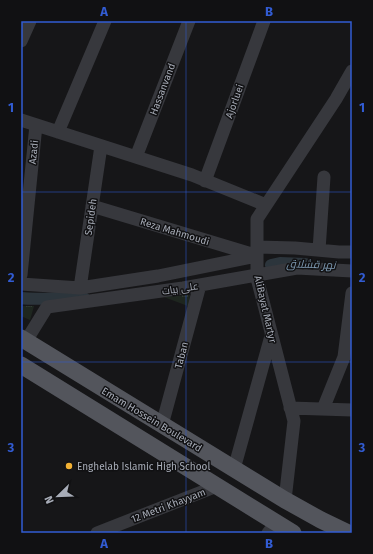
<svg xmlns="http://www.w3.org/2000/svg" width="373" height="554" font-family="'Fira Sans',Cairo,sans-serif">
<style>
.grass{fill:url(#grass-tufts)}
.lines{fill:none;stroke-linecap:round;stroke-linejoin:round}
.canal{stroke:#2c353c;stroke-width:12}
.minor{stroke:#37383d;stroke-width:13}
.major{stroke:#53555c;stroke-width:17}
.grid{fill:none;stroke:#325cd3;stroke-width:1;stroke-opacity:0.55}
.poi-dot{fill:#f2b134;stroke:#111113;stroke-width:1.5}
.labels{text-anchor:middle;stroke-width:3;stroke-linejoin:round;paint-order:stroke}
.street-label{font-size:10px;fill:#a8adb8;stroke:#111113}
.poi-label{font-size:10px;fill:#a8adb8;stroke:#111113;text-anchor:start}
.water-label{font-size:11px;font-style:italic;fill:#7f9bb3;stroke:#111113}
.neatline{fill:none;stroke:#325cd3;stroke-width:1.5}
.grid-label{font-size:13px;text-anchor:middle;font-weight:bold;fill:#325cd3}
</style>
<defs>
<pattern id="grass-tufts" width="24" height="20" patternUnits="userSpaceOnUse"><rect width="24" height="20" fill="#1e261f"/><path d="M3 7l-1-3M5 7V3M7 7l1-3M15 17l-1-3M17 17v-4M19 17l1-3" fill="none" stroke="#3c433d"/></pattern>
</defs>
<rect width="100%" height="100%" fill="#161618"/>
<path class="grass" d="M 190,295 L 188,306 L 164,297 Z
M 21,306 L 34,306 L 30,320 L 21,316 Z"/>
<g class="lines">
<path class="canal" d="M 271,265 L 280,263 L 305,264
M 21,298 C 42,301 63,296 84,298"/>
<path class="minor" d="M 21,41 L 30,21
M 21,120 L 192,175 L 266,205
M 58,132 L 105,21
M 136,157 L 189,21
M 205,181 L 264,21
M 92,206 L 255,255
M 257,247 L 295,248 L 339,252 L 352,252
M 319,250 L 324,177
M 21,275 L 36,125
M 21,284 L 80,288 L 158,276 L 257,256
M 80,288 L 101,146
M 26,341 L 47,307 L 183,288 L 297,268 L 352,271
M 290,408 L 352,410
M 323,409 L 344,357 L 352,293
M 162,425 L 200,285
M 234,469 L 271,336
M 285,500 L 294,421 L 257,278 L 257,219 L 336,99 L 352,71
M 97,533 L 217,486
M 268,533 L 276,523"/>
<path class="major" d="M 21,338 L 285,500 L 321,520 L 348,533
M 21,365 L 293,533"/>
</g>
<path class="grid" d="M 186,21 L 186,533M 21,192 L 352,192M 21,362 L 352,362"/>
<circle class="poi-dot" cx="69" cy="466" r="4"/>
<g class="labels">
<g class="street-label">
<text transform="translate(162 89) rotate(-69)" y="4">Hassanvand</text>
<text transform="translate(234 101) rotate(-70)" y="4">Ajorluei</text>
<text transform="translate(33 152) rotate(-84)" y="4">Azadi</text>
<text transform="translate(90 217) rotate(-82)" y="4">Sepideh</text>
<text transform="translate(175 231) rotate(17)" y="4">Reza Mahmoudi</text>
<text transform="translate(180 288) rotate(-9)" y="4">علی بیات</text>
<text transform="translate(266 309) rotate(77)" y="4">AliBayat Martyr</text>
<text transform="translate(181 355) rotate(-75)" y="4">Taban</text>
<text transform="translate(152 419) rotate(31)" y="4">Emam Hossein Boulevard</text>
<text transform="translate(168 505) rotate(-21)" y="4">12 Metri Khayyam</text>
</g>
<g class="poi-label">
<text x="77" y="470">Enghelab Islamic High School</text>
</g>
<g class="water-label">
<text transform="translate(311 264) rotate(2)" y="4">نهر قشلاق</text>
</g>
</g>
<rect width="373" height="554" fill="none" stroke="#111113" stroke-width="44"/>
<g transform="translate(58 496) rotate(247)" stroke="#111113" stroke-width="3" paint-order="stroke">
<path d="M0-3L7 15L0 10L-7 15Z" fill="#a8adb8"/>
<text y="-6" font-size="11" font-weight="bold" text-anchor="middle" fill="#a8adb8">N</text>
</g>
<rect x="22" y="22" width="329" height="510" class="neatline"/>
<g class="grid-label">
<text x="104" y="16">A</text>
<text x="269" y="16">B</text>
<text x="11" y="112">1</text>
<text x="362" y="112">1</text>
<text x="11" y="282">2</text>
<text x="362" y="282">2</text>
<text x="11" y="452">3</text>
<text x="362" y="452">3</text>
<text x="104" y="548">A</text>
<text x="269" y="548">B</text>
</g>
</svg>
